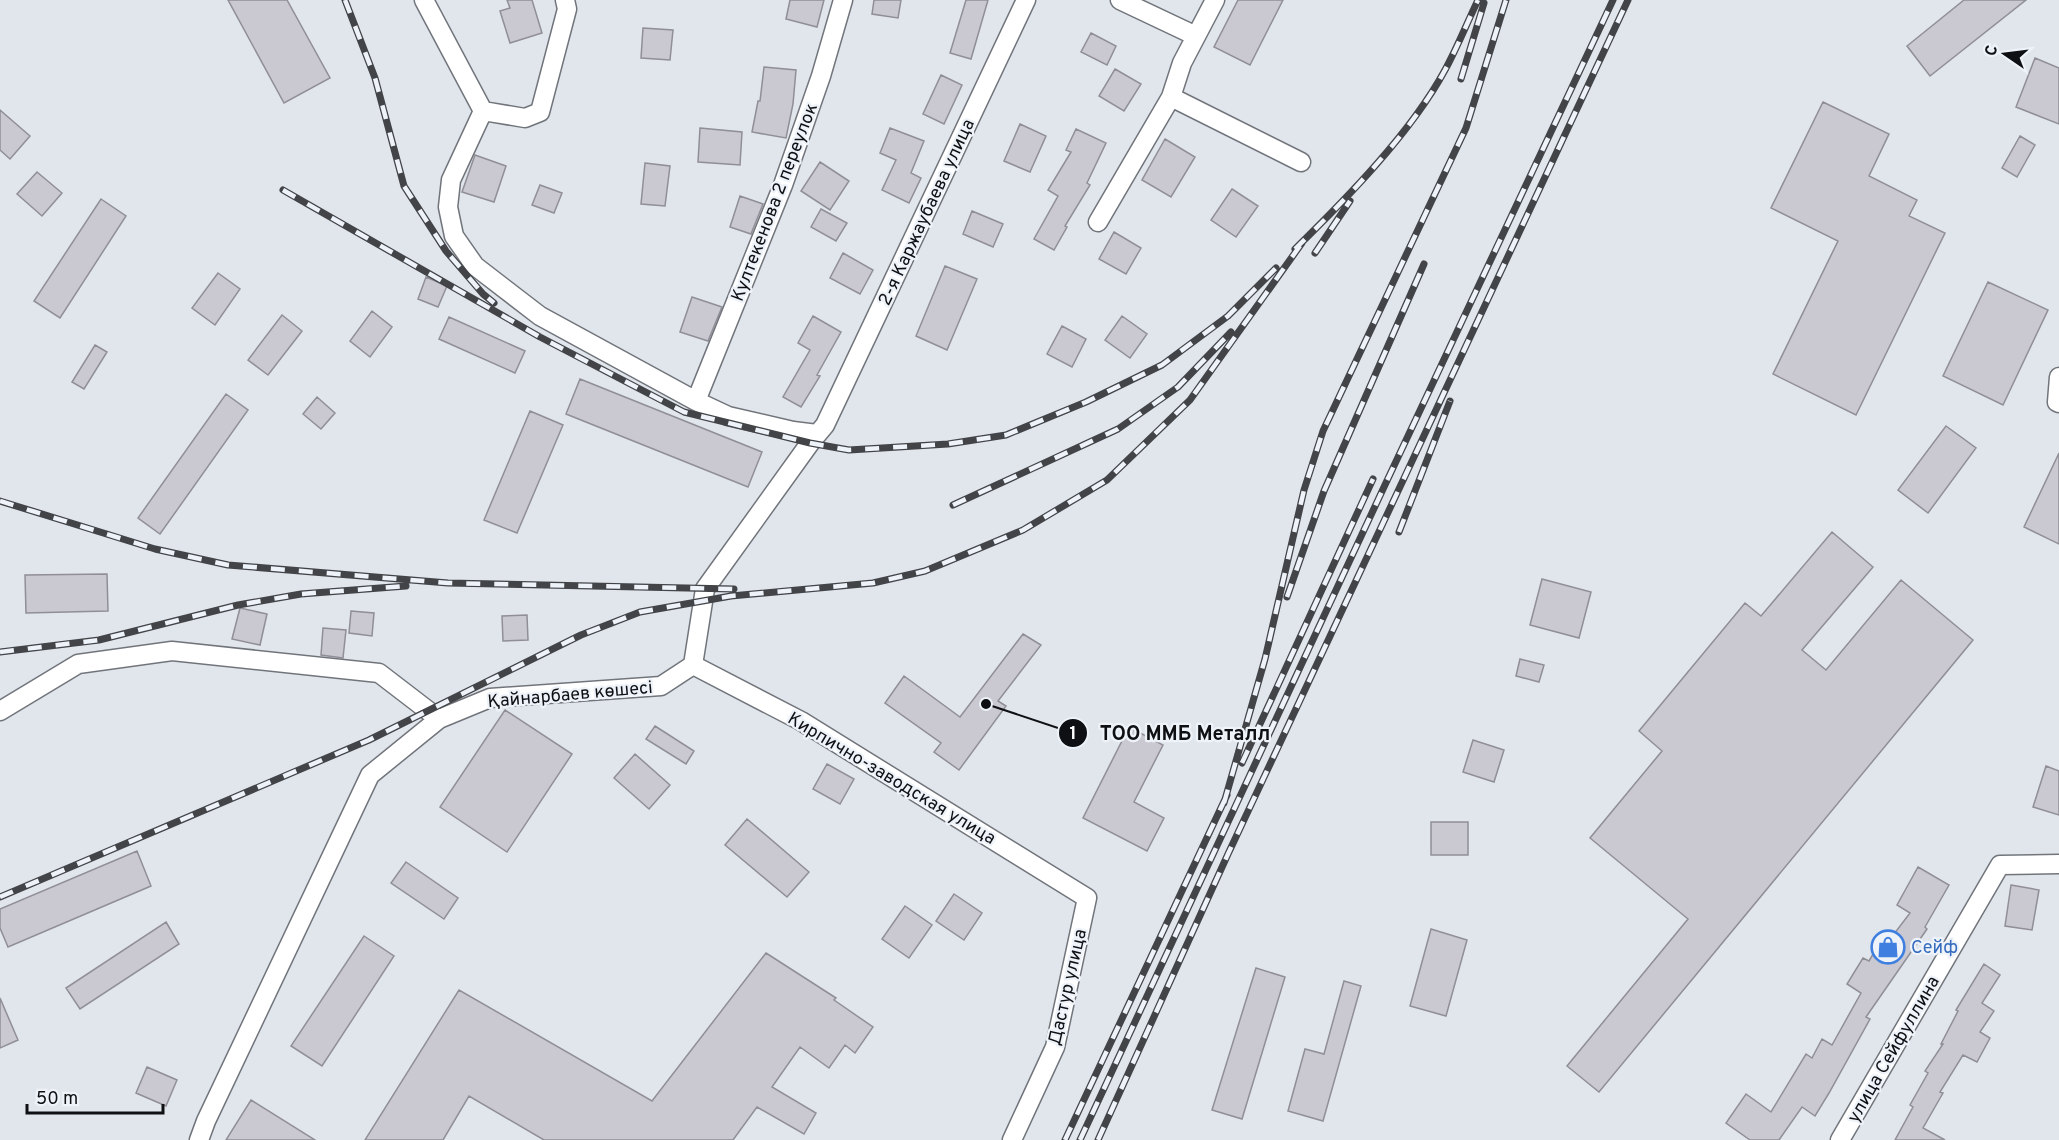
<svg xmlns="http://www.w3.org/2000/svg" width="2059" height="1140" font-family="Overpass,sans-serif">
<style>
.building{fill:#cac8d0;stroke:#908e96;stroke-width:1.5}
.lines{fill:none;stroke-linecap:round;stroke-linejoin:round}
.minor-casing{stroke:#71757b;stroke-width:21}
.minor{stroke:#fff;stroke-width:18}
.rail-casing{stroke:#424448;stroke-width:7}
.rail{stroke:#eef3fa;stroke-width:4.5;stroke-dasharray:14;stroke-linecap:butt}
.labels{text-anchor:middle;stroke-width:4.5;stroke-linejoin:round;paint-order:stroke}
.street-label{font-size:18px;fill:#0f1013;stroke:#eef3fa}
.shop-label{font-size:18px;fill:#366cbe;stroke:#eef3fa;text-anchor:start}
.leader{fill:none;stroke:#0f1013;stroke-width:2}
.callout-dot{fill:#0f1013;stroke:#eef3fa;stroke-width:2}
.mark-label{font-size:18px;text-anchor:middle;font-weight:bold;fill:#fff}
.callout-label{font-size:20px;text-anchor:middle;font-weight:bold;fill:#0f1013;stroke:#eef3fa;stroke-width:4.5;stroke-linejoin:round;paint-order:stroke}
</style>
<rect width="100%" height="100%" fill="#e1e6ed"/>
<path class="building" d="M 228,0 L 287,0 L 330,78 L 284,103 Z
M 507,0 L 532,0 L 542,33 L 510,43 L 500,11 L 510,8 Z
M 790,0 L 824,0 L 817,27 L 786,19 Z
M 874,0 L 901,0 L 898,18 L 872,14 Z
M 966,0 L 988,0 L 971,59 L 950,53 Z
M 1238,0 L 1283,0 L 1250,65 L 1214,47 Z
M 1964,0 L 2026,0 L 1930,76 L 1907,46 Z
M 643,28 L 673,30 L 670,60 L 641,58 Z
M 1091,33 L 1116,46 L 1107,65 L 1081,52 Z
M 2035,58 L 2059,68 L 2059,124 L 2016,107 Z
M 764,67 L 796,70 L 793,104 L 786,138 L 752,132 L 758,101 L 760,101 Z
M 1115,69 L 1141,84 L 1124,111 L 1099,96 Z
M 941,75 L 962,85 L 944,124 L 923,114 Z
M 1823,102 L 1889,134 L 1869,176 L 1917,200 L 1909,216 L 1945,233 L 1856,415 L 1773,374 L 1838,241 L 1771,208 Z
M 0,110 L 30,136 L 10,159 L 0,150 Z
M 1020,124 L 1046,136 L 1030,172 L 1004,161 Z
M 700,128 L 742,132 L 740,165 L 698,162 Z
M 890,128 L 924,141 L 911,173 L 921,178 L 909,203 L 882,190 L 896,160 L 880,153 Z
M 1076,129 L 1106,143 L 1087,183 L 1090,185 L 1065,226 L 1067,227 L 1054,250 L 1034,239 L 1058,196 L 1048,190 L 1071,152 L 1066,150 Z
M 2020,136 L 2035,145 L 2017,177 L 2002,168 Z
M 1165,139 L 1195,157 L 1171,197 L 1142,180 Z
M 475,155 L 506,166 L 494,202 L 462,192 Z
M 820,162 L 849,181 L 830,210 L 801,191 Z
M 645,163 L 670,166 L 665,206 L 641,204 Z
M 37,172 L 62,193 L 42,216 L 17,194 Z
M 540,185 L 562,193 L 554,213 L 532,205 Z
M 1232,189 L 1258,206 L 1236,237 L 1211,220 Z
M 740,196 L 763,204 L 751,234 L 730,227 Z
M 101,199 L 126,216 L 60,318 L 34,301 Z
M 821,209 L 847,223 L 836,241 L 811,227 Z
M 972,211 L 1003,224 L 993,247 L 963,234 Z
M 1114,232 L 1141,248 L 1126,274 L 1099,259 Z
M 843,253 L 873,270 L 860,294 L 830,278 Z
M 945,266 L 977,279 L 947,350 L 916,336 Z
M 218,273 L 240,289 L 215,325 L 192,308 Z
M 426,277 L 447,286 L 438,307 L 418,299 Z
M 1988,282 L 2048,310 L 2003,405 L 1943,376 Z
M 692,297 L 722,307 L 708,341 L 680,332 Z
M 372,311 L 392,327 L 370,357 L 350,341 Z
M 282,315 L 302,331 L 268,375 L 248,360 Z
M 813,316 L 841,332 L 817,375 L 820,376 L 801,407 L 783,397 L 810,350 L 798,343 Z
M 1122,316 L 1147,334 L 1130,358 L 1105,340 Z
M 449,317 L 525,351 L 515,373 L 439,339 Z
M 1062,326 L 1086,339 L 1072,367 L 1047,354 Z
M 95,345 L 107,352 L 84,389 L 72,382 Z
M 580,379 L 762,452 L 748,487 L 566,414 Z
M 226,394 L 248,410 L 160,534 L 138,518 Z
M 317,397 L 335,413 L 321,429 L 303,414 Z
M 530,411 L 563,425 L 517,533 L 484,520 Z
M 1946,426 L 1976,448 L 1928,513 L 1898,490 Z
M 2059,453 L 2059,544 L 2024,527 Z
M 1832,532 L 1873,567 L 1802,650 L 1826,670 L 1901,580 L 1973,640 L 1599,1092 L 1567,1066 L 1688,919 L 1590,838 L 1662,751 L 1639,731 L 1745,603 L 1761,616 Z
M 107,574 L 108,611 L 26,613 L 25,575 Z
M 1542,579 L 1591,592 L 1579,638 L 1530,625 Z
M 240,608 L 267,614 L 260,645 L 232,639 Z
M 351,611 L 374,613 L 372,636 L 349,633 Z
M 527,615 L 528,640 L 503,641 L 502,616 Z
M 323,628 L 346,630 L 343,658 L 321,655 Z
M 1023,634 L 1041,645 L 998,701 L 1006,706 L 959,770 L 934,752 L 941,743 L 885,703 L 904,676 L 960,717 Z
M 1520,659 L 1544,665 L 1539,682 L 1516,676 Z
M 505,710 L 572,754 L 507,852 L 440,807 Z
M 655,726 L 694,751 L 686,764 L 646,739 Z
M 1129,727 L 1163,745 L 1134,802 L 1164,818 L 1147,851 L 1083,818 Z
M 1473,740 L 1504,750 L 1494,782 L 1463,772 Z
M 635,754 L 670,785 L 649,809 L 614,778 Z
M 827,764 L 854,779 L 840,804 L 813,789 Z
M 2046,766 L 2059,771 L 2059,815 L 2033,807 Z
M 747,819 L 809,872 L 787,897 L 725,845 Z
M 1431,822 L 1468,822 L 1468,855 L 1431,855 Z
M 137,851 L 151,886 L 8,947 L 0,928 L 0,909 Z
M 406,862 L 458,898 L 444,919 L 391,883 Z
M 1918,867 L 1949,885 L 1925,927 L 1927,929 L 1866,1017 L 1870,1019 L 1829,1093 L 1815,1116 L 1802,1107 L 1779,1140 L 1750,1140 L 1726,1123 L 1746,1094 L 1771,1112 L 1806,1054 L 1812,1058 L 1822,1039 L 1832,1045 L 1861,993 L 1847,984 L 1863,958 L 1869,961 L 1885,934 L 1891,938 L 1910,913 L 1897,905 Z
M 2011,885 L 2039,890 L 2032,930 L 2005,926 Z
M 954,894 L 982,913 L 964,940 L 936,921 Z
M 905,906 L 932,925 L 909,958 L 882,939 Z
M 166,922 L 179,944 L 80,1009 L 66,988 Z
M 1431,929 L 1467,940 L 1446,1016 L 1410,1006 Z
M 364,936 L 394,956 L 322,1066 L 291,1046 Z
M 766,953 L 836,998 L 834,1000 L 873,1027 L 855,1053 L 845,1045 L 829,1068 L 800,1047 L 772,1087 L 816,1113 L 804,1134 L 757,1107 L 733,1140 L 544,1140 L 469,1096 L 443,1140 L 365,1140 L 459,990 L 652,1101 Z
M 1984,964 L 2000,975 L 1982,1003 L 1994,1011 L 1980,1032 L 1990,1038 L 1977,1062 L 1963,1055 L 1940,1092 L 1943,1093 L 1923,1128 L 1945,1140 L 1895,1140 L 1913,1107 L 1910,1105 L 1928,1073 L 1925,1071 L 1943,1044 L 1941,1044 L 1958,1011 L 1956,1010 Z
M 1256,968 L 1285,977 L 1242,1119 L 1212,1110 Z
M 1344,981 L 1361,986 L 1323,1121 L 1288,1111 L 1305,1049 L 1324,1054 Z
M 0,998 L 18,1040 L 0,1048 Z
M 147,1067 L 177,1080 L 166,1106 L 136,1093 Z
M 251,1100 L 315,1140 L 226,1140 Z"/>
<g class="lines">
<g class="minor-casing">
<path id="minor" d="M 424,0 L 483,111 L 525,118 L 540,112 L 567,9 L 565,0
M 1120,0 L 1196,36
M 1171,97 L 1301,162
M 483,111 L 451,180 L 448,207 L 454,236 L 475,266 L 540,316 L 696,401 L 728,416 L 793,431 L 817,434
M 1098,222 L 1171,97 L 1182,63 L 1215,0
M 2059,377 L 2057,402 L 2059,403
M 696,401 L 783,185 L 821,76 L 843,0
M 693,665 L 801,721 L 1087,898 L 1055,1047 L 1012,1140
M 0,711 L 78,664 L 172,651 L 379,673 L 439,719
M 199,1140 L 206,1121 L 370,775 L 439,719 L 490,698 L 661,686 L 693,665 L 705,589 L 810,443 L 825,425 L 1026,0
M 1840,1140 L 2000,865 L 2059,864"/>
</g>
<use href="#minor" class="minor"/>
<g class="rail-casing">
<path id="rail" d="M 345,0 L 375,78 L 404,186 L 446,251 L 483,294 L 494,303
M 1461,79 L 1484,3
M 283,190 L 540,337 L 684,412 L 810,443 L 849,450 L 948,444 L 1006,435 L 1086,402 L 1162,365 L 1228,316 L 1276,268
M 1295,249 C 1346,199 1411,133 1445,70 C 1457,48 1467,23 1478,0
M 1315,253 L 1350,201
M 0,501 L 155,549 L 228,565 L 448,583 L 734,589
M 953,505 L 1118,429 L 1178,387 L 1231,332
M 1399,532 L 1450,401
M 1287,597 L 1324,491 L 1424,264
M 0,652 L 99,640 L 238,605 L 301,594 L 406,586
M 1242,763 L 1373,479
M 1224,803 L 1265,659 L 1304,490 L 1323,431 L 1466,128 L 1506,0
M 0,897 L 369,740 L 581,635 L 640,612 L 731,596 L 873,583 L 925,571 L 1023,530 L 1107,480 L 1190,400 L 1302,243
M 1065,1140 L 1227,795
M 1080,1140 L 1384,487 L 1613,0
M 1098,1140 L 1228,854 L 1628,0"/>
</g>
<use href="#rail" class="rail"/>
</g>
<defs>
<g id="shop-ring" transform="scale(1.725)"><circle r="9.5" fill="#eef3fa" stroke="#3f7fe0" stroke-width="1.5"/><path d="M-5-2.5h2.3a2.7 3.5 0 0 1 5.4 0H5L5.5 6h-11ZM-1.5-2.5h3a1.5 2.3 0 0 0-3 0Z" fill="#3f7fe0"/></g>
</defs>
<g fill-rule="evenodd">
<use href="#shop-ring" x="1888" y="947"/>
</g>
<g class="labels">
<g class="street-label">
<text transform="translate(774 202) rotate(-69)" y="6">Култекенова 2 переулок</text>
<text transform="translate(926 212) rotate(-65)" y="6">2-я Каржаубаева улица</text>
<text transform="translate(570 694) rotate(-5)" y="6">Қайнарбаев көшесі</text>
<text transform="translate(892 778) rotate(31)" y="6">Кирпично-заводская улица</text>
<text transform="translate(1067 987) rotate(-77)" y="6">Дастур улица</text>
<text transform="translate(1893 1049) rotate(-60)" y="6">улица Сейфуллина</text>
</g>
<g class="shop-label">
<text x="1911" y="953">Сейф</text>
</g>
</g>
<path class="leader" d="M986 704L1073 733"/>
<g class="callout-dot">
<circle cx="986" cy="704" r="6"/>
<circle cx="1073" cy="733" r="15"/>
</g>
<g class="mark-label">
<text x="1073" y="739">1</text>
</g>
<g class="callout-label">
<text x="1185" y="740">ТОО ММБ Металл</text>
</g>
<g transform="translate(2005 54) rotate(284)" stroke="#eef3fa" stroke-width="4.5" paint-order="stroke">
<path d="M0-4.5L10 22L0 15L-10 22Z" fill="#0f1013"/>
<text y="-9" font-size="16" font-weight="bold" text-anchor="middle" fill="#0f1013">С</text>
</g>
<path d="M27 1104v9h136v-9" fill="none" stroke="#0f1013" stroke-width="3"/>
<text x="36" y="1104" font-size="18" fill="#0f1013" stroke="#eef3fa" stroke-width="4.5" paint-order="stroke">50 m</text>
</svg>
